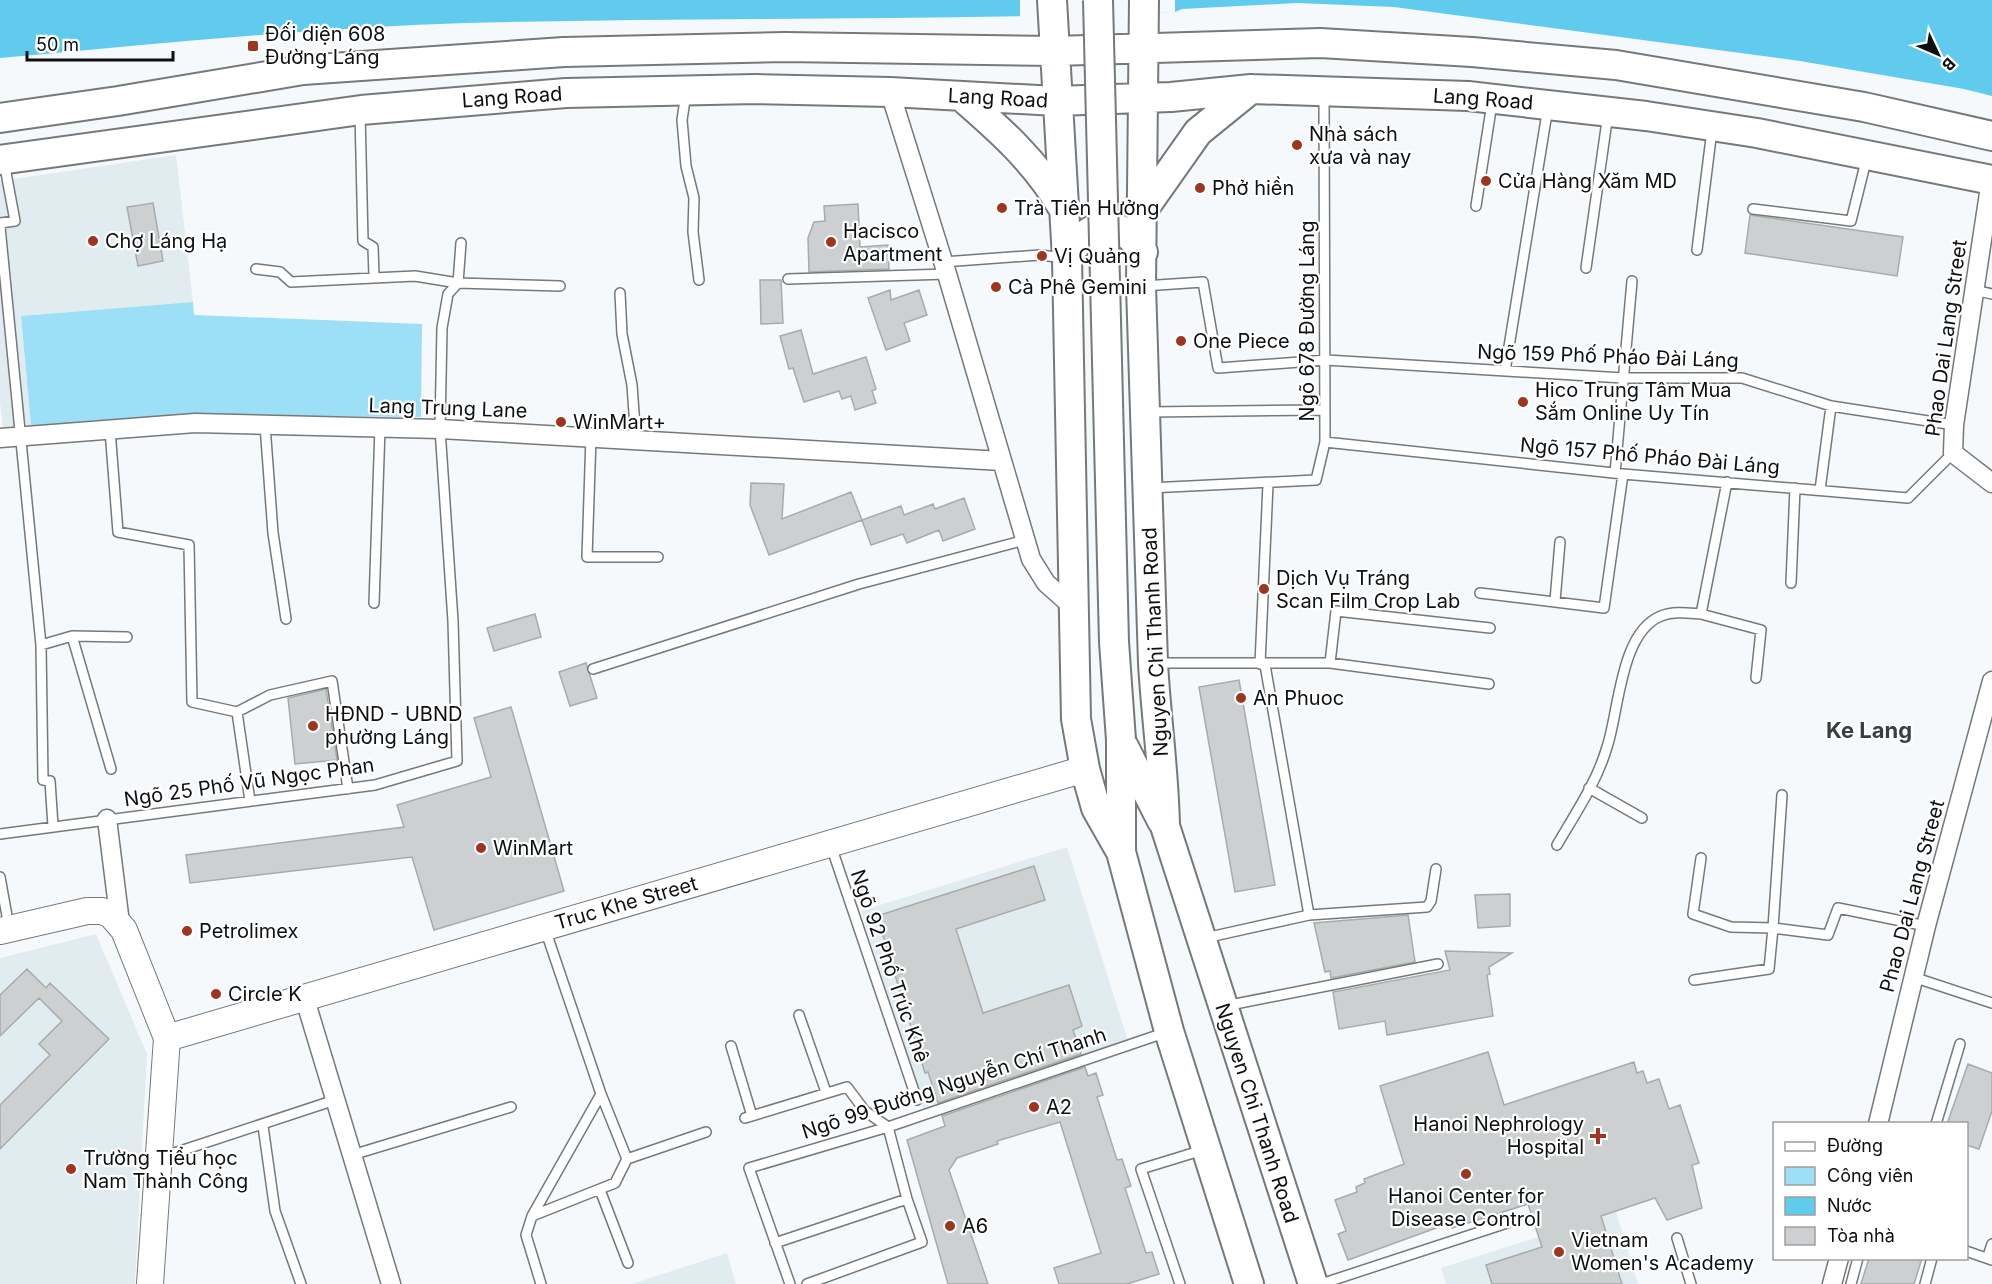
<svg xmlns="http://www.w3.org/2000/svg" width="1992" height="1284" font-family="Inter,sans-serif">
<style>
.built{fill:#e1ecf1}
.green{fill:#9ddff7}
.water{fill:#61cbee}
.pier{fill:#f5f9fb}
.building{fill:#ccd0d1;stroke:#a8abad;stroke-width:1.5}
.lines{fill:none;stroke-linecap:round;stroke-linejoin:round}
.lane-casing{stroke:#75797a;stroke-width:12}
.street-casing{stroke:#75797a;stroke-width:21}
.secondary-casing{stroke:#75797a;stroke-width:28}
.primary-casing{stroke:#75797a;stroke-width:32}
.lane{stroke:#fff;stroke-width:9}
.street{stroke:#fff;stroke-width:18}
.secondary{stroke:#fff;stroke-width:26}
.primary{stroke:#fff;stroke-width:28}
.primary-bridge-casing{stroke:#75797a;stroke-width:32;stroke-linecap:butt}
.primary-bridge{stroke:#fff;stroke-width:28}
.poi-dot{fill:#9e351e;stroke:#fff;stroke-width:2}
.labels{text-anchor:middle;stroke-width:4.5;stroke-linejoin:round;paint-order:stroke}
.poi-label{font-size:20px;fill:#0e0f10;stroke:#fff;text-anchor:start}
.street-label{font-size:20px;fill:#0e0f10;stroke:#fff}
.quarter-label{font-size:22px;font-weight:bold;fill:#3b3e3f;stroke:#fff}
</style>
<rect width="100%" height="100%" fill="#f5f9fb"/>
<path class="built" d="M 176,155 L 193,302 L 21,316 L 31,426 L 3,427 L 0,402 L 0,181 Z
M 1067,847 L 1129,1044 L 925,1114 L 861,911 Z
M 96,934 L 147,1054 L 135,1284 L 0,1284 L 0,958 Z
M 1616,1212 L 1638,1284 L 1446,1284 L 1441,1268 Z
M 727,1253 L 736,1284 L 632,1284 Z"/>
<path class="green" d="M 193,302 L 194,315 L 422,324 L 421,417 L 206,415 L 31,426 L 21,316 Z"/>
<path class="water" d="M 0,0 L 1992,0 L 1992,96 L 1964,89 L 1800,61 L 1394,7 L 1297,3 L 1182,9 L 1175,12 C 939,21 702,17 466,23 C 310,28 155,44 0,58 Z"/>
<path class="pier" d="M 1020,0 L 1175,0 L 1175,12 L 1073,19 L 1073,16 L 1020,18 Z"/>
<path class="building" d="M 153,203 L 163,261 L 138,266 L 127,207 Z
M 858,204 L 860,247 L 888,245 L 889,269 L 809,272 L 808,238 L 814,222 L 825,221 L 824,206 Z
M 1750,215 L 1903,237 L 1897,276 L 1745,253 Z
M 760,280 L 781,280 L 783,323 L 761,324 Z
M 890,290 L 891,300 L 919,290 L 927,315 L 904,323 L 910,341 L 886,350 L 868,298 Z
M 801,330 L 813,374 L 866,357 L 876,389 L 872,391 L 876,403 L 855,410 L 851,396 L 842,399 L 839,391 L 804,402 L 793,368 L 789,369 L 780,336 Z
M 751,483 L 784,484 L 782,519 L 851,492 L 862,520 L 769,555 L 750,505 Z
M 964,498 L 975,529 L 943,541 L 939,530 L 907,543 L 903,534 L 871,545 L 862,520 L 901,506 L 904,515 L 933,504 L 935,509 Z
M 535,614 L 541,637 L 494,651 L 487,628 Z
M 586,663 L 597,698 L 570,706 L 559,672 Z
M 1239,680 L 1275,885 L 1235,892 L 1199,687 Z
M 326,689 L 337,760 L 295,764 L 288,698 Z
M 511,707 L 564,891 L 434,930 L 412,857 L 190,883 L 186,855 L 404,827 L 397,805 L 491,777 L 474,718 Z
M 1034,866 L 1045,900 L 956,929 L 983,1013 L 1069,985 L 1082,1026 L 1073,1030 L 1081,1054 L 938,1103 L 928,1072 L 925,1073 L 877,916 Z
M 1510,894 L 1510,926 L 1478,928 L 1475,895 Z
M 1408,915 L 1415,962 L 1331,978 L 1330,971 L 1325,972 L 1314,923 Z
M 1445,951 L 1512,953 L 1489,967 L 1490,974 L 1487,975 L 1493,1016 L 1387,1035 L 1385,1021 L 1339,1029 L 1333,992 L 1450,970 Z
M 27,969 L 46,988 L 50,983 L 109,1039 L 0,1149 L 0,1105 L 50,1055 L 39,1044 L 62,1021 L 39,998 L 0,1036 L 0,995 Z
M 1488,1052 L 1504,1105 L 1634,1062 L 1637,1073 L 1643,1071 L 1647,1083 L 1659,1079 L 1669,1109 L 1680,1105 L 1699,1163 L 1692,1165 L 1702,1208 L 1667,1220 L 1655,1198 L 1601,1216 L 1622,1284 L 1492,1284 L 1486,1265 L 1542,1247 L 1528,1204 L 1452,1228 L 1450,1223 L 1348,1260 L 1338,1234 L 1346,1231 L 1335,1200 L 1357,1192 L 1356,1187 L 1365,1183 L 1364,1179 L 1404,1164 L 1380,1086 Z
M 1968,1064 L 1992,1073 L 1992,1111 L 1979,1149 L 1966,1145 L 1966,1124 L 1947,1124 Z
M 1085,1067 L 1088,1076 L 1096,1073 L 1103,1095 L 1097,1097 L 1117,1160 L 1122,1159 L 1131,1186 L 1125,1188 L 1146,1253 L 1152,1252 L 1159,1274 L 1127,1284 L 1059,1284 L 1054,1268 L 1101,1253 L 1060,1122 L 997,1141 L 998,1144 L 957,1158 L 949,1170 L 988,1284 L 948,1284 L 907,1140 L 945,1126 L 942,1116 Z
M 1869,1258 L 1922,1258 L 1914,1284 L 1861,1284 Z"/>
<g class="lines">
<g class="lane-casing">
<path id="lane" d="M 686,93 L 682,120 L 686,166 L 694,198 L 693,232 L 699,280
M 360,113 L 363,241 L 373,247 L 374,276
M 1476,206 L 1492,103
M 1753,209 L 1851,221 L 1867,157
M 0,223 L 15,221 L 4,162
M 0,227 L 41,645 L 43,780 L 50,781 L 53,826
M 1697,250 L 1712,130
M 943,262 L 1040,255 L 1065,258
M 1586,268 L 1608,114
M 256,269 L 280,272 L 291,282 L 415,276 L 458,283 L 560,286
M 788,279 L 947,274
M 1143,286 L 1203,282 L 1218,368 L 1326,360 L 1623,378 L 1742,378 L 1831,406 L 1954,425
M 1974,290 L 1992,294
M 620,293 L 622,334 L 632,385 L 636,441
M 1505,371 L 1548,107
M 1149,412 L 1324,410
M 265,425 L 273,533 L 286,619
M 110,430 L 118,532 L 189,545 L 192,702 L 237,712 L 270,695 L 332,681 L 348,789
M 591,437 L 587,557 L 658,557
M 1325,442 L 1623,474 L 1908,498 L 1953,453
M 1615,473 L 1632,281
M 1149,488 L 1316,480 L 1325,442 L 1324,95
M 1820,490 L 1831,406
M 1791,583 L 1795,488
M 1480,593 L 1604,608 L 1623,474
M 1555,601 L 1560,542
M 374,603 L 380,428
M 1701,614 L 1761,630 L 1756,678
M 72,636 L 111,769
M 41,645 L 72,636 L 127,637
M 1155,663 L 1330,663 L 1489,684
M 1330,663 L 1336,611 L 1490,628
M 1260,664 L 1268,484
M 1265,665 L 1309,915
M 593,669 L 859,584 L 1025,540
M 237,712 L 250,801
M 1589,788 L 1642,818
M 0,834 L 375,785 L 457,761 L 453,621 L 440,429 L 442,328 L 448,294 L 458,283 L 461,243
M 1557,845 C 1575,814 1597,782 1607,747 C 1619,712 1620,632 1661,616 C 1674,611 1687,613 1701,614 L 1727,482
M 831,846 L 917,1100
M 1701,858 L 1693,914 L 1731,927 L 1773,928 L 1782,795
M 0,877 L 9,927
M 1205,938 L 1309,915 L 1427,907 L 1431,901 L 1436,869
M 1913,977 L 1992,1003
M 1694,980 L 1769,969 L 1773,928 L 1828,935 L 1838,908 L 1926,926
M 1225,1006 L 1438,964
M 799,1015 L 826,1092
M 731,1046 L 752,1116
M 745,1118 L 847,1087 L 865,1111 L 888,1127 L 907,1199 L 922,1242 L 807,1284
M 1936,1124 L 1960,1044
M 263,1126 L 275,1211 L 301,1284
M 352,1155 L 511,1107
M 162,1157 L 335,1100
M 627,1159 L 706,1132
M 600,1190 L 628,1263
M 532,1216 L 615,1183 L 627,1159 L 601,1094
M 1677,1238 L 1691,1284
M 775,1243 L 907,1199
M 1966,1251 L 1992,1260
M 1988,1256 L 1992,1244
M 541,1284 L 526,1235 L 532,1216 L 601,1094 L 545,929
M 790,1284 L 749,1168 L 888,1127 L 1167,1032
M 1180,1284 L 1141,1169 L 1203,1150
M 1321,1284 L 1507,1223
M 1851,1284 L 1858,1258
M 1925,1284 L 1932,1258"/>
</g>
<g class="street-casing">
<path id="street" d="M 890,92 L 947,274 L 1031,559 L 1046,583 L 1073,607
M 1991,180 L 1954,425 L 1953,453 L 1992,483
M 0,438 L 195,423 L 440,429 L 1002,461
M 107,819 L 120,923
M 304,996 L 391,1284
M 1878,1124 L 1926,926 L 1992,681
M 1832,1284 L 1839,1258"/>
</g>
<g class="secondary-casing">
<path id="secondary" d="M 0,931 L 87,911 L 102,911 L 111,915 L 124,930 L 167,1038 L 150,1284
M 167,1038 L 1085,769"/>
</g>
<g class="primary-casing">
<path id="primary" d="M 1052,0 L 1067,258 L 1076,719 L 1085,769 L 1096,808 L 1121,852 L 1169,1031 L 1249,1284
M 1144,0 L 1141,286 L 1153,663 C 1156,717 1164,771 1165,826 L 1313,1284
M 962,97 C 1000,130 1036,162 1061,205
M 0,118 L 118,101 L 303,70 L 564,52 L 785,47 L 1054,51 L 1320,43 L 1472,52 L 1616,65 L 1864,107 L 1992,136
M 0,160 L 361,110 L 566,93 L 756,89 L 890,92 L 1056,101 L 1171,97 L 1251,89 L 1468,96 L 1646,116 L 1757,133 L 1992,180
M 1143,210 L 1198,132 L 1251,89
M 1067,258 C 1089,220 1117,214 1143,252
M 1121,740 L 1121,850
M 1123,745 L 1162,821"/>
</g>
<use href="#lane" class="lane"/>
<use href="#street" class="street"/>
<use href="#secondary" class="secondary"/>
<use href="#primary" class="primary"/>
<g class="primary-bridge-casing">
<path id="primary-bridge" d="M 1098,0 L 1114,642 L 1121,740"/>
</g>
<use href="#primary-bridge" class="primary-bridge"/>
</g>
<g class="poi-dot">
<rect x="247" y="40" width="12" height="12" rx="3"/>
<circle cx="1297" cy="145" r="6"/>
<circle cx="1486" cy="181" r="6"/>
<circle cx="1200" cy="188" r="6"/>
<circle cx="1002" cy="208" r="6"/>
<circle cx="93" cy="241" r="6"/>
<circle cx="831" cy="242" r="6"/>
<circle cx="1042" cy="256" r="6"/>
<circle cx="996" cy="287" r="6"/>
<circle cx="1181" cy="341" r="6"/>
<circle cx="1523" cy="402" r="6"/>
<circle cx="561" cy="422" r="6"/>
<circle cx="1264" cy="589" r="6"/>
<circle cx="1241" cy="698" r="6"/>
<circle cx="313" cy="726" r="6"/>
<circle cx="481" cy="848" r="6"/>
<circle cx="187" cy="931" r="6"/>
<circle cx="216" cy="994" r="6"/>
<circle cx="1034" cy="1107" r="6"/>
<path d="M1595 1127h6v6h6v6h-6v6h-6v-6h-6v-6h6z"/>
<circle cx="71" cy="1169" r="6"/>
<circle cx="1466" cy="1174" r="6"/>
<circle cx="950" cy="1226" r="6"/>
<circle cx="1559" cy="1252" r="6"/>
</g>
<g class="labels">
<g class="poi-label">
<text x="265" y="41">Đối diện 608<tspan x="265" dy="23">Đường Láng</tspan></text>
<text x="1309" y="141">Nhà sách<tspan x="1309" dy="23">xưa và nay</tspan></text>
<text x="1498" y="188">Cửa Hàng Xăm MD</text>
<text x="1212" y="195">Phở hiền</text>
<text x="1014" y="215">Trà Tiên Hưởng</text>
<text x="843" y="238">Hacisco<tspan x="843" dy="23">Apartment</tspan></text>
<text x="105" y="248">Chợ Láng Hạ</text>
<text x="1054" y="263">Vị Quảng</text>
<text x="1008" y="294">Cà Phê Gemini</text>
<text x="1193" y="348">One Piece</text>
<text x="1535" y="397">Hico Trung Tâm Mua<tspan x="1535" dy="23">Sắm Online Uy Tín</tspan></text>
<text x="573" y="429">WinMart+</text>
<text x="1276" y="585">Dịch Vụ Tráng<tspan x="1276" dy="23">Scan Film Crop Lab</tspan></text>
<text x="1253" y="705">An Phuoc</text>
<text x="325" y="721">HĐND - UBND<tspan x="325" dy="23">phường Láng</tspan></text>
<text x="493" y="855">WinMart</text>
<text x="199" y="938">Petrolimex</text>
<text x="228" y="1001">Circle K</text>
<text x="1046" y="1114">A2</text>
<text x="1584" y="1131" text-anchor="end">Hanoi Nephrology<tspan x="1584" dy="23">Hospital</tspan></text>
<text x="83" y="1165">Trường Tiểu học<tspan x="83" dy="23">Nam Thành Công</tspan></text>
<text x="1466" y="1203" text-anchor="middle">Hanoi Center for<tspan x="1466" dy="23">Disease Control</tspan></text>
<text x="962" y="1233">A6</text>
<text x="1571" y="1247">Vietnam<tspan x="1571" dy="23">Women's Academy</tspan></text>
</g>
<g class="street-label">
<text transform="translate(512 97) rotate(-4)" y="7">Lang Road</text>
<text transform="translate(998 98) rotate(3)" y="7">Lang Road</text>
<text transform="translate(1483 99) rotate(4)" y="7">Lang Road</text>
<text transform="translate(1307 321) rotate(-90)" y="7">Ngõ 678 Đường Láng</text>
<text transform="translate(1946 338) rotate(-82)" y="7">Phao Dai Lang Street</text>
<text transform="translate(1608 356) rotate(2)" y="7">Ngõ 159 Phố Pháo Đài Láng</text>
<text transform="translate(448 408) rotate(2)" y="7">Lang Trung Lane</text>
<text transform="translate(1650 456) rotate(5)" y="7">Ngõ 157 Phố Pháo Đài Láng</text>
<text transform="translate(1155 642) rotate(-93)" y="7">Nguyen Chi Thanh Road</text>
<text transform="translate(249 782) rotate(-8)" y="7">Ngõ 25 Phố Vũ Ngọc Phan</text>
<text transform="translate(1912 896) rotate(-75)" y="7">Phao Dai Lang Street</text>
<text transform="translate(626 903) rotate(-16)" y="7">Truc Khe Street</text>
<text transform="translate(890 966) rotate(71)" y="7">Ngõ 92 Phố Trúc Khê</text>
<text transform="translate(954 1083) rotate(-18)" y="7">Ngõ 99 Đường Nguyễn Chí Thanh</text>
<text transform="translate(1257 1113) rotate(72)" y="7">Nguyen Chi Thanh Road</text>
</g>
<g class="quarter-label">
<text x="1869" y="738">Ke Lang</text>
</g>
</g>
<rect x="1773" y="1122" width="195" height="138" fill="#ffffff" stroke="#9f9f9f" stroke-width="1.5"/>
<rect x="1785" y="1142" width="30" height="9" fill="#ffffff" stroke="#9f9f9f" stroke-width="1.5"/>
<text x="1827" y="1152" font-size="18" fill="#0e0f10">Đường</text>
<rect x="1785" y="1167" width="30" height="18" fill="#9ddff7" stroke="#9f9f9f" stroke-width="1.5"/>
<text x="1827" y="1182" font-size="18" fill="#0e0f10">Công viên</text>
<rect x="1785" y="1197" width="30" height="18" fill="#61cbee" stroke="#9f9f9f" stroke-width="1.5"/>
<text x="1827" y="1212" font-size="18" fill="#0e0f10">Nước</text>
<rect x="1785" y="1227" width="30" height="18" fill="#ccd0d1" stroke="#9f9f9f" stroke-width="1.5"/>
<text x="1827" y="1242" font-size="18" fill="#0e0f10">Tòa nhà</text>
<g transform="translate(1938 54) rotate(134)" stroke="#ffffff" stroke-width="4.5" paint-order="stroke">
<path d="M0-4.5L10 22L0 15L-10 22Z" fill="#0e0f10"/>
<text y="-9" font-size="16" font-weight="bold" text-anchor="middle" fill="#0e0f10">B</text>
</g>
<path d="M27 51v9h146v-9" fill="none" stroke="#0e0f10" stroke-width="3"/>
<text x="36" y="51" font-size="18" fill="#0e0f10" stroke="#ffffff" stroke-width="4.5" paint-order="stroke">50 m</text>
</svg>
